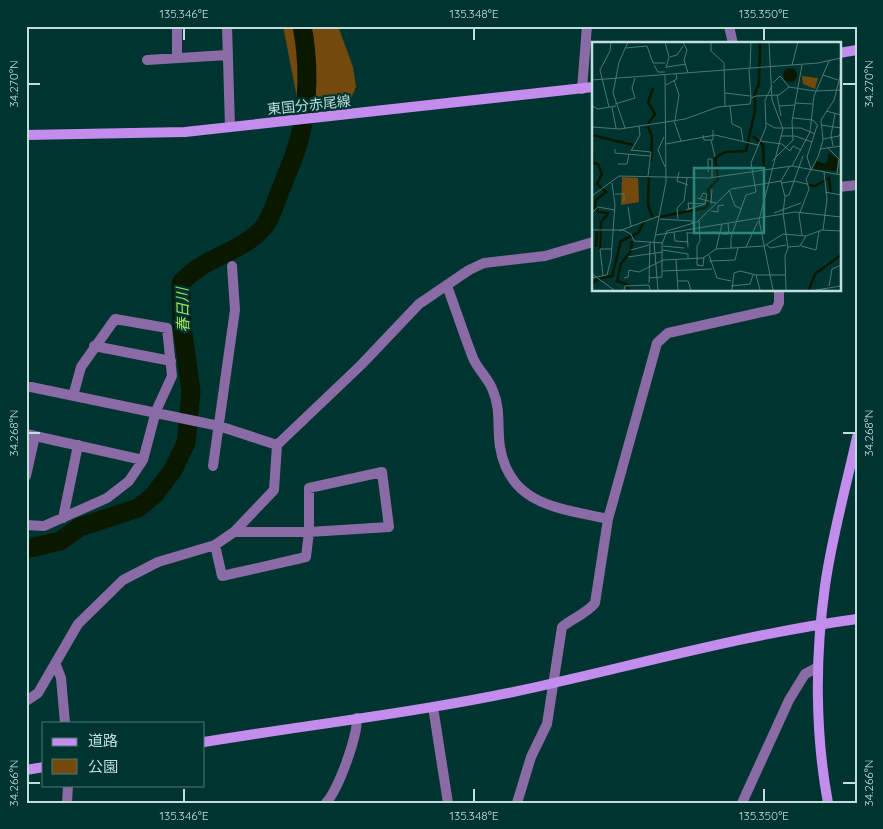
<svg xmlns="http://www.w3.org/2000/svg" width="883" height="829" font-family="Quicksand,'Noto Sans JP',sans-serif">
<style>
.green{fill:#73490d}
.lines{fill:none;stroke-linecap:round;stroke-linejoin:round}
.river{stroke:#0b1800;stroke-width:19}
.street{stroke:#8b6ba6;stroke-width:10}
.secondary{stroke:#c28dec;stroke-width:10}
.ticks{fill:none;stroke:#c0dfdc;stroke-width:2}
.labels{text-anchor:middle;stroke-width:4.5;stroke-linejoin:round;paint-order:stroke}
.street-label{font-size:14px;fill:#c0dfdc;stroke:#003431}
.water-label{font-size:15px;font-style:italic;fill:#a7e154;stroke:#003431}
.inset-river{fill:none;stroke:#0b1800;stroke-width:2.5}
.inset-road{fill:none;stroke:#4d7875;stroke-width:1}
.view{fill:#2a867e;fill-opacity:0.15;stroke:#2a867e;stroke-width:2.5}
.inset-edge{fill:none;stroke:#c0dfdc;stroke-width:2.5}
.neatline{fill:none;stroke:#c0dfdc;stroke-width:2}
.ticks-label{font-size:12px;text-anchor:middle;fill:#c0dfdc}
</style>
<rect width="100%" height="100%" fill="#003431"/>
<path class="green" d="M 283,26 L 338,26 L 353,67 L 356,87 L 349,103 L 299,108 Z"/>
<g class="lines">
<path class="river" d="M 26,549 L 60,541 L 80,527 L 138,508 L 154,495 L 173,470 L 186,443 L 191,392 L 182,326 L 181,283 C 202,258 237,254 260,231 C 270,222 274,206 279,194 C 286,176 294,158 299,140 C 309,105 309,61 302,26"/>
<path class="street" d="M 177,26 L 177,58
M 227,26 L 230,127
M 729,26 L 733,44
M 147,60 L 227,55
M 582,89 L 587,26
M 839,187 L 857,185
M 447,286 C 456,310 464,335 473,358 C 478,370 489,379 493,391 C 501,409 497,429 500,447 C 510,506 560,508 608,519
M 94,346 L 171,361
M 31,387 L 219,426 L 277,445
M 26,434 L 143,460 L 156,411 L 172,376 L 167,328 L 115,319 L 81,367 L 73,396
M 213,466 L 235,310 L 232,266
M 26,476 L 35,436
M 63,518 L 78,445
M 26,525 L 44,526 L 107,498 L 129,481 L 143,460
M 215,545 L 222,576 L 306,557 L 309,532 L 309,488 L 382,472 L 389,527 L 309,532 L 234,532
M 56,665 L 61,678 L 65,723
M 26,701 L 38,693 L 78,624 L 123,580 L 158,562 L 215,545 L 234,532 L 274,490 L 277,445 L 361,365 L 419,304 L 469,270 L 484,263 L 545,256 L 593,242
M 433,707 L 448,803
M 67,803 L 68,785
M 326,803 C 339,788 357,738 357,718
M 517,803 L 531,757 L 547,724 L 562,627 C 573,618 586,614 595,603 L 608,519 L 657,343 L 668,333 L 776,309 L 779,303 L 779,290
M 742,803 L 789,700 L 805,674 L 818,667"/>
<path class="secondary" d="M 839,53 L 857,50
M 26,135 L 185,132 L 593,87
M 204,742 C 320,723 439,710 554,683 C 654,660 754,633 857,619
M 26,770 L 44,767
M 828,803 C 815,733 815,656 825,586 C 832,536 846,487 857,437"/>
</g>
<path class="ticks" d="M 184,28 L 184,40M 474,28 L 474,40M 764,28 L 764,40M 28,84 L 40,84M 843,84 L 856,84M 28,433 L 40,433M 843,433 L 856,433M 28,783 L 40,783M 843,783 L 856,783M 184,789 L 184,802M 474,789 L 474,802M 764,789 L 764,802"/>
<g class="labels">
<g class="street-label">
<text transform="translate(309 105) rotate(-6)" y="5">東国分赤尾線</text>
</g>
<g class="water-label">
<text transform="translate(183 310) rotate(-91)" y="5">春日川</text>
</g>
</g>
<g transform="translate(592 42)">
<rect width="249" height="249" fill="#003431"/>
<path d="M 210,34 L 226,36 L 223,47 L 211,42 ZM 30,135 L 46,136 L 47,160 L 29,163 Z" fill="#73490d"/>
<path d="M191 33a7 7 0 1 1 14 0a7 7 0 1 1-14 0ZM 237,111 L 246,117 L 244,129 L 221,127 L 224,119 L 234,122 Z" fill="#0b1800"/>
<path class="inset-river" d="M 56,82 L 63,72 L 56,60 L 61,46M 56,85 L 60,94 L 59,120M 0,93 L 41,103M 161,94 L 171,103 L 172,126M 0,106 L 1,121 L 6,122 L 10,132 L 5,142 L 14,150 L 4,158 L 3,165 L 6,170 L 16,171 L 9,180 L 8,208M 57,133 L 56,163 L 61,176M 217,143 L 223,144 L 237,136 L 239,151M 67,175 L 113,166 L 117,161 L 116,148 L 126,137 L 123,116 L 133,110 L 154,109 L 163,68 L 163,51 L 167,42 L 168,0M 4,205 L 5,189M 0,242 L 5,237 L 20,234 L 29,199 L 46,191 L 52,180M 37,248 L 34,242 L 25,239 L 29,222 L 39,209 L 40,199M 217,248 L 223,232 L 249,213"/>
<path class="inset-road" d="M 73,0 L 77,15 L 74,26M 91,0 L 95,8 L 92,18 L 96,31M 119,0 L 119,9 L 132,21 L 133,65M 177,0 L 180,58 L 191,87 L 167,178 L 181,248M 34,6 L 55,4 L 61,21 L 73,21M 78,15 L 85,13 L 91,4M 62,23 L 66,30 L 73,30M 200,23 L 206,0M 75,25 L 94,22M 158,26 L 159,0M 157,27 L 159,56M 231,33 L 246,38M 0,38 L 226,21 L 249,16M 82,38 L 87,53 L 83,78M 181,41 L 188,34 L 197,45 L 223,49M 74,43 L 85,37 L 84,32M 223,49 L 249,48M 133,51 L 158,54M 185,53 L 189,74M 203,61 L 221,62M 23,62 L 43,56 L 40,46 L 43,36M 0,64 L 6,67 L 24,64M 138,64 L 140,82 L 149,86 L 151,99M 187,64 L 203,63M 17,65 L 8,28 L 18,9 L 19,0M 20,65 L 24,86M 234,69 L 249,73M 201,76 L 221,78 L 226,84M 82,79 L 89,99M 174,81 L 183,86 L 209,86 L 223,92M 229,83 L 249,86M 0,85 L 28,87 L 93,77 L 126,65 L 158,62 L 159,56 L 164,54 L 187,53 L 197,45M 33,86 L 21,51 L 27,20 L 36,0M 111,93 L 112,98 L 121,98 L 121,88M 189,94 L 203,94 L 220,100M 72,95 L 66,108 L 73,125M 231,97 L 247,94 L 249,90M 119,98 L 123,115M 168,99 L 190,102 L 198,109 L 201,104 L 209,108M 74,102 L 123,93 L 166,103M 241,104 L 239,93 L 243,72M 236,106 L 247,117 L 245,132M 23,107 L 23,111 L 58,114M 228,107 L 249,104M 39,108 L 59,110 L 56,134M 39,109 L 48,93 L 47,84M 180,119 L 201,98 L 200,79 L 210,23M 26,122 L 35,122 L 37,112M 200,124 L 218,90 L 222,54 L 237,19M 219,127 L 215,115 L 225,84M 87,130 L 85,139 L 96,143M 116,130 L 116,117 L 120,117 L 120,136M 190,141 L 202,139 L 215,142M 137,148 L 143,164 L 150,167M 233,150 L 249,153M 23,152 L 32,152 L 32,159M 0,154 L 27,134 L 117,136 L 200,124 L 249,133M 193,154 L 197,153 L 211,114M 105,156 L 124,161M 119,162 L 120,147M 36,165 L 39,184M 94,168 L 113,162M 97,168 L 96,161 L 113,162 L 115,152 L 111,151 L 108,157M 119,169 L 126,170 L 126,164 L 132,163M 0,171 L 6,165 L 23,168M 182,171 L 209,161M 68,177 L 100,179 L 101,182M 86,177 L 85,166 L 92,159 L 95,136M 107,178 L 108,199 L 105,204 L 105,223 L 111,224 L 112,215M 0,188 L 31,188 L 39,192 L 42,199 L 71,201M 231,188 L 235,157 L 232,130M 27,189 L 67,174M 82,190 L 83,199 L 96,200M 95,190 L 96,205M 95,191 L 126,190M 130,192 L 137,192 L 136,181M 64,193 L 203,170 L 249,175M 210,193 L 207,173 L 217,147 L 214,137 L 226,115 L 231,98 L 229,78 L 242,58 L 249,31M 175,203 L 178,206 L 194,203M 71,204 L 92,206M 209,204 L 224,208 L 227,189M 154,205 L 166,179M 196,205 L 208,204 L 214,194M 139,206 L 139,195 L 154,153 L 164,150 L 159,121 L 174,85 L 173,58 L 180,44M 124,207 L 130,182M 39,208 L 57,203M 71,208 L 96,212 L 96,216M 117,213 L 125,236 L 139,239M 36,215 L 71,210M 84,218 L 86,248M 117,219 L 143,218 L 146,206M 70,229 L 120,227M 0,232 L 22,248M 164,233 L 168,248M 11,234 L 8,207 L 20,207M 0,236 L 15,233 L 19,217 L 23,163 L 20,141M 32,236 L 36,235 L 37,228 L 47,230 L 71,218 L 111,216 L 124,207 L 172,204 L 191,192 L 214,194 L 230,188 L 249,189M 57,236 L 70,235 L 70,202 L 75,189 L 105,180 L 139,147 L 189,139M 86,239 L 96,239 L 99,248M 57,241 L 58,200M 139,244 L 158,242 L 161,233M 237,244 L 240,227 L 249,223M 32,248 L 33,244 L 57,243 L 58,248M 66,248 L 62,200 L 74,140 L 73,33M 140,248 L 142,231 L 148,229 L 164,233 L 193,233M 194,248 L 193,214 L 196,206 L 191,171 L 193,155 L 189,139 L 197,125M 224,248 L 249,244"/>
<path class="view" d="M 102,126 L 172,126 L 172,191 L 102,191 Z"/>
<rect width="249" height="249" class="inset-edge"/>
</g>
<rect width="883" height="829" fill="none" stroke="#003431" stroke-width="55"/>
<rect x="42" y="722" width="162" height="65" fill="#003431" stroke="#4d7875"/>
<rect x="52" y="738" width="25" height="8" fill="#c28dec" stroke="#4d7875"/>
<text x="88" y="746" font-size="15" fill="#c0dfdc">道路</text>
<rect x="52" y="759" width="25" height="15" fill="#73490d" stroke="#4d7875"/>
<text x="88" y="772" font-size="15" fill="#c0dfdc">公園</text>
<rect x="28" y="28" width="828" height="774" class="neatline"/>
<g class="ticks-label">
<text x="184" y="18">135.346°E</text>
<text x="474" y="18">135.348°E</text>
<text x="764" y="18">135.350°E</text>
<text transform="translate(14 84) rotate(-90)" y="4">34.270°N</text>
<text transform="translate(869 84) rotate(-90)" y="4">34.270°N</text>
<text transform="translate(14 433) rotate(-90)" y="4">34.268°N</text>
<text transform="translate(869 433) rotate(-90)" y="4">34.268°N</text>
<text transform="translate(14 783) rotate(-90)" y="4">34.266°N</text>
<text transform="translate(869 783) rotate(-90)" y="4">34.266°N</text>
<text x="184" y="820">135.346°E</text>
<text x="474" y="820">135.348°E</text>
<text x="764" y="820">135.350°E</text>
</g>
</svg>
